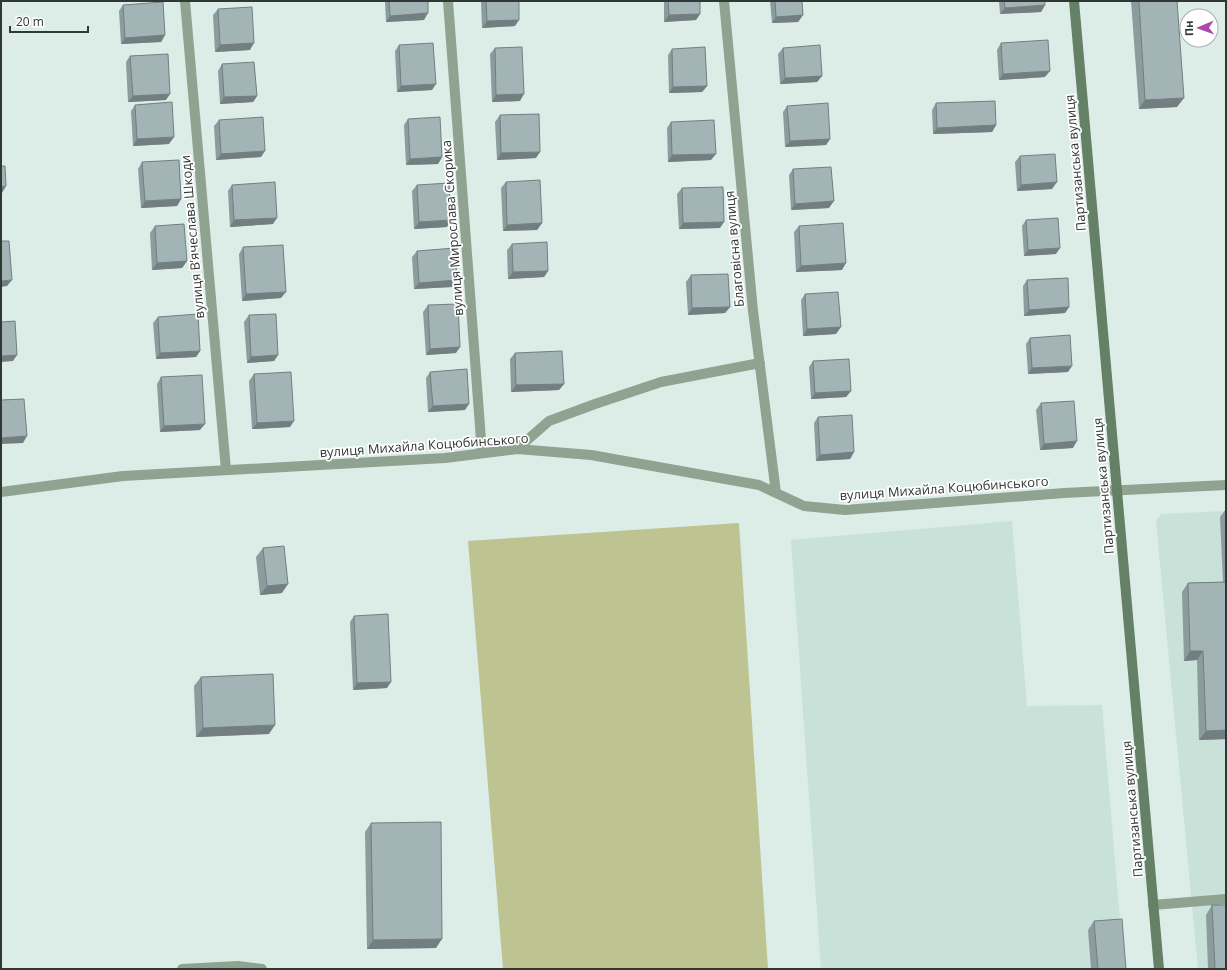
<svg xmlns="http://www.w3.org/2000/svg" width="1227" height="970" font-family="'Open Sans',sans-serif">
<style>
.built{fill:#c8e1d9}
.green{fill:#bdc491}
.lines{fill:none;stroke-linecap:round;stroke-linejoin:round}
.lane{stroke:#8fa390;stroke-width:10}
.street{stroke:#8fa390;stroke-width:10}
.secondary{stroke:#648165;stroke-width:10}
.wall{fill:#8c9b9d}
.shaded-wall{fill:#727e7f}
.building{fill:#a3b4b6;stroke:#727e7f}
.labels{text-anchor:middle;stroke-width:3.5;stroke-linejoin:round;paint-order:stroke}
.street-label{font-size:13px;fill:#303735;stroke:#fff}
</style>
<rect width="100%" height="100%" fill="#dcede8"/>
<path class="built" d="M 1226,511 L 1226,969 L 1198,969 L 1156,521 L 1161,514 Z
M 1012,521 L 1027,706 L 1102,705 L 1124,969 L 821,969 L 791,540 Z"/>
<path class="green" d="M 739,523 L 768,969 L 503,969 L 468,541 Z"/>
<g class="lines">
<path class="lane" d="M 1153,905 L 1226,899
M 182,969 L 238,966 L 262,969"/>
<path class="street" d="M 185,1 L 226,470
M 448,1 L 482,453
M 724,1 L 753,311 L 776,493
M 517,449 L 549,421 L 595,404 L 661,382 L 760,363
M 1,492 L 123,476 L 445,458 L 517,449 L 591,455 L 759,485 L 804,506 L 845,510 L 1064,493 L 1226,485"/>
<path class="secondary" d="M 1074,1 L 1159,969"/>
</g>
<path class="wall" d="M 385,1 L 428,1 L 424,20 L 386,22 Z
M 481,1 L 519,1 L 515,26 L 482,28 Z
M 664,1 L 700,1 L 700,14 L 696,20 L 664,22 Z
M 770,1 L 802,1 L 803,15 L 798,22 L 772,23 Z
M 999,1 L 1045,1 L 1045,5 L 1041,12 L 1000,14 Z
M 1131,1 L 1177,1 L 1177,107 L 1139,109 Z
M 123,5 L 165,35 L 161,42 L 121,44 L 119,11 Z
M 218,9 L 250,50 L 215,52 L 213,15 Z
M 1001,43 L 1045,77 L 999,80 L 997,50 Z
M 399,45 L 432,90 L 397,92 L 395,51 Z
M 495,48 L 520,101 L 492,102 L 490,54 Z
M 783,48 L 822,76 L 817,82 L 780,84 L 778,54 Z
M 672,49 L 707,86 L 702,92 L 669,93 L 668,55 Z
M 130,56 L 166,100 L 128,102 L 126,62 Z
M 222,64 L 257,96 L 253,102 L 220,104 L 218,71 Z
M 936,103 L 996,125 L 992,132 L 933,134 L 932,110 Z
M 135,105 L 169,144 L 133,146 L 131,111 Z
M 787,106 L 830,139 L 826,145 L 785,147 L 783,112 Z
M 500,115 L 536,158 L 497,160 L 495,122 Z
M 408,119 L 442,157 L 438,164 L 406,165 L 404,125 Z
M 219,120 L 261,157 L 216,160 L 214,126 Z
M 671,122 L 711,160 L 668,162 L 667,128 Z
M 1020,156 L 1052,189 L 1017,191 L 1015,162 Z
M 142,162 L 181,199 L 177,206 L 141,208 L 138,169 Z
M 793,169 L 829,208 L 791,210 L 789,175 Z
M 506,182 L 542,223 L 537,230 L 503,231 L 501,188 Z
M 232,185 L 273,224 L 230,227 L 228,191 Z
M 417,185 L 447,227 L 414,229 L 412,191 Z
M 682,188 L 720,228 L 679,229 L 677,194 Z
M 1026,220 L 1056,254 L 1024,256 L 1022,226 Z
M 155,226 L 187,261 L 182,268 L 152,270 L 150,233 Z
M 799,226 L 842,270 L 796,272 L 794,232 Z
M 512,244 L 548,271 L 544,277 L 508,279 L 507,250 Z
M 243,247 L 281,298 L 242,301 L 239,254 Z
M 417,251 L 457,280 L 452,287 L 414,289 L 412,257 Z
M 691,275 L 730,307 L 725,313 L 688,315 L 686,282 Z
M 1027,280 L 1069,307 L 1065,313 L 1024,316 L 1023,286 Z
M 805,294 L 836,334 L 803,336 L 801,300 Z
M 428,305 L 456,353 L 426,355 L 423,312 Z
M 249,315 L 278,355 L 274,361 L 247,363 L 244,322 Z
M 158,317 L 200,351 L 196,357 L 156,359 L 153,323 Z
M 1030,338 L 1068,372 L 1028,374 L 1026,344 Z
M 515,353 L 564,384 L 559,390 L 511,392 L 510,359 Z
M 813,361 L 851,391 L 846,397 L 811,399 L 809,367 Z
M 430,372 L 465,410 L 428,412 L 426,378 Z
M 254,374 L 290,427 L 252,429 L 249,381 Z
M 161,377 L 200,430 L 160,432 L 157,384 Z
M 1041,403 L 1073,448 L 1040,450 L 1036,410 Z
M 818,417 L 854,452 L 850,459 L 816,461 L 814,423 Z
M 1226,509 L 1226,739 L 1199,740 L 1197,660 L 1184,661 L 1182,592 L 1188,583 L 1223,582 L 1220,517 Z
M 263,548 L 282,593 L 260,595 L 256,557 Z
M 354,616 L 387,688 L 353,690 L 350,622 Z
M 201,677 L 269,734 L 196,737 L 194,686 Z
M 371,823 L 436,948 L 367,949 L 365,832 Z
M 1212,905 L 1226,969 L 1208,969 L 1206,915 Z
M 1094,921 L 1126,969 L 1091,969 L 1088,930 Z"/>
<path class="shaded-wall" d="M 1045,5 L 1041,12 L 1000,14 L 1005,8 Z
M 428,13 L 424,20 L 386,22 L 390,16 Z
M 700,14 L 696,20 L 664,22 L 669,15 Z
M 803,15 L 798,22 L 772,23 L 776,17 Z
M 519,20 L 515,26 L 482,28 L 487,21 Z
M 165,35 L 161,42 L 121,44 L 125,38 Z
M 254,43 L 250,50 L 215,52 L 220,45 Z
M 1050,71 L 1045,77 L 999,80 L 1003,74 Z
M 822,76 L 817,82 L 780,84 L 785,78 Z
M 436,84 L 432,90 L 397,92 L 401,86 Z
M 707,86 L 702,92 L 669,93 L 673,87 Z
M 170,94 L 166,100 L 128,102 L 133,96 Z
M 524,94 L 520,101 L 492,102 L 496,95 Z
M 257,96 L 253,102 L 220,104 L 224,97 Z
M 1184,98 L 1177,107 L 1139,109 L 1145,100 Z
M 996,125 L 992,132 L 933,134 L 937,128 Z
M 174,137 L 169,144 L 133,146 L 137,139 Z
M 830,139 L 826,145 L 785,147 L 790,141 Z
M 265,151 L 261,157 L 216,160 L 221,154 Z
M 540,152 L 536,158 L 497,160 L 501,153 Z
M 716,154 L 711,160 L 668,162 L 672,155 Z
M 442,157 L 438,164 L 406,165 L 410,159 Z
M 1057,182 L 1052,189 L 1017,191 L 1021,185 Z
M 6,186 L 2,193 L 1,193 L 1,187 Z
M 181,199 L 177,206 L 141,208 L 145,201 Z
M 834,201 L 829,208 L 791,210 L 795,204 Z
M 277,218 L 273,224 L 230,227 L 234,220 Z
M 451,220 L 447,227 L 414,229 L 419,222 Z
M 724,222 L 720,228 L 679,229 L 683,223 Z
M 542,223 L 537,230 L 503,231 L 507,225 Z
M 1060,248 L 1056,254 L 1024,256 L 1028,250 Z
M 187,261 L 182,268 L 152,270 L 157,263 Z
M 846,263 L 842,270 L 796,272 L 801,266 Z
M 548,271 L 544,277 L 508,279 L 513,272 Z
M 12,280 L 7,286 L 1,287 L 1,281 Z
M 457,280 L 452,287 L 414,289 L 419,283 Z
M 286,292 L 281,298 L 242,301 L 246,294 Z
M 730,307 L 725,313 L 688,315 L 692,308 Z
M 1069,307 L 1065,313 L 1024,316 L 1029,310 Z
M 841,327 L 836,334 L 803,336 L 807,329 Z
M 460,347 L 456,353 L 426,355 L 430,349 Z
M 200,351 L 196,357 L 156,359 L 160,353 Z
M 17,355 L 13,361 L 1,362 L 1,356 Z
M 278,355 L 274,361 L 247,363 L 251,357 Z
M 1072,366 L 1068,372 L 1028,374 L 1032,368 Z
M 564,384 L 559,390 L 511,392 L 516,385 Z
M 851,391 L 846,397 L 811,399 L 815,393 Z
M 469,404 L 465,410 L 428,412 L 433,406 Z
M 294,421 L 290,427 L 252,429 L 257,423 Z
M 205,424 L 200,430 L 160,432 L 164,426 Z
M 27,436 L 23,443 L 1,444 L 1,438 Z
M 1077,441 L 1073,448 L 1040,450 L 1044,444 Z
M 854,452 L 850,459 L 816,461 L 820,455 Z
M 288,584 L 282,593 L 260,595 L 267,586 Z
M 1190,651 L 1203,651 L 1197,660 L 1184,661 Z
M 391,682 L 387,688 L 353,690 L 357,683 Z
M 275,725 L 269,734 L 196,737 L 203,728 Z
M 1226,730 L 1226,739 L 1199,740 L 1206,731 Z
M 442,939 L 436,948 L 367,949 L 373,940 Z"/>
<path class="building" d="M 389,1 L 428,1 L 428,13 L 390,16 Z
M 486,1 L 519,1 L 519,20 L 487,21 Z
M 668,1 L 700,1 L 700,14 L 669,15 Z
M 775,1 L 802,1 L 803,15 L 776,17 Z
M 1004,1 L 1045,1 L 1045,5 L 1005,8 Z
M 1139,1 L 1177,1 L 1184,98 L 1145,100 Z
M 163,2 L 165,35 L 125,38 L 123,5 Z
M 252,7 L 254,43 L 220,45 L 218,9 Z
M 1048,40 L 1050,71 L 1003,74 L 1001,43 Z
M 433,43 L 436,84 L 401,86 L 399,45 Z
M 820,45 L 822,76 L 785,78 L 783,48 Z
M 522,47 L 524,94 L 496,95 L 495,48 Z
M 705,47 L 707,86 L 673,87 L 672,49 Z
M 168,54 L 170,94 L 133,96 L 130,56 Z
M 254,62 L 257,96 L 224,97 L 222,64 Z
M 995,101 L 996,125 L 937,128 L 936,103 Z
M 172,102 L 174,137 L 137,139 L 135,105 Z
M 828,103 L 830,139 L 790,141 L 787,106 Z
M 539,114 L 540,152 L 501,153 L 500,115 Z
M 263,117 L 265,151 L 221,154 L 219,120 Z
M 440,117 L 442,157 L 410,159 L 408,119 Z
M 714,120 L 716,154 L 672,155 L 671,122 Z
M 1055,154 L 1057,182 L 1021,185 L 1020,156 Z
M 179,160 L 181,199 L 145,201 L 142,162 Z
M 1,166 L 5,166 L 6,186 L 1,187 Z
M 831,167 L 834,201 L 795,204 L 793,169 Z
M 540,180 L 542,223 L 507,225 L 506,182 Z
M 275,182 L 277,218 L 234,220 L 232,185 Z
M 449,183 L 451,220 L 419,222 L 417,185 Z
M 723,187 L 724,222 L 683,223 L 682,188 Z
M 1058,218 L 1060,248 L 1028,250 L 1026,220 Z
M 843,223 L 846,263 L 801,266 L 799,226 Z
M 184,224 L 187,261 L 157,263 L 155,226 Z
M 1,241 L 9,241 L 12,280 L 1,281 Z
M 547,242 L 548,271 L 513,272 L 512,244 Z
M 283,245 L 286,292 L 246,294 L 243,247 Z
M 455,248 L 457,280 L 419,283 L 417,251 Z
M 728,274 L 730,307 L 692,308 L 691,275 Z
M 1068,278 L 1069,307 L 1029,310 L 1027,280 Z
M 838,292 L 841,327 L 807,329 L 805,294 Z
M 458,304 L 460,347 L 430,349 L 428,305 Z
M 198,314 L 200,351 L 160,353 L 158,317 Z
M 276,314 L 278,355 L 251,357 L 249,315 Z
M 15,321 L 17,355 L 1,356 L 1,322 Z
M 1070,335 L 1072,366 L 1032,368 L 1030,338 Z
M 562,351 L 564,384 L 516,385 L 515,353 Z
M 849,359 L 851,391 L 815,393 L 813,361 Z
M 467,369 L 469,404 L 433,406 L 430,372 Z
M 291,372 L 294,421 L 257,423 L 254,374 Z
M 202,375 L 205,424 L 164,426 L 161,377 Z
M 24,399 L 27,436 L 1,438 L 1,400 Z
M 1074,401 L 1077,441 L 1044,444 L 1041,403 Z
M 852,415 L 854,452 L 820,455 L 818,417 Z
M 284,546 L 288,584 L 267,586 L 263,548 Z
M 1226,582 L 1226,730 L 1206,731 L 1203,651 L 1190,651 L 1188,583 Z
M 388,614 L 391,682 L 357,683 L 354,616 Z
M 273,674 L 275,725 L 203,728 L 201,677 Z
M 441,822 L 442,939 L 373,940 L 371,823 Z
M 1212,905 L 1226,905 L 1226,969 L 1215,969 Z
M 1122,919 L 1126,969 L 1098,969 L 1094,921 Z"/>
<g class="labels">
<g class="street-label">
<text transform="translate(1075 163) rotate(-95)" y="5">Партизанська вулиця</text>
<text transform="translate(452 228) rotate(-94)" y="5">вулиця Мирослава Скорика</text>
<text transform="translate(192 237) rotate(-95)" y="5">вулиця Вʼячеслава Шкоди</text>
<text transform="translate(734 249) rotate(-95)" y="5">Благовісна вулиця</text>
<text transform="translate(424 445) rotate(-4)" y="5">вулиця Михайла Коцюбинського</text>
<text transform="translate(1103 486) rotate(-95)" y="5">Партизанська вулиця</text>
<text transform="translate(944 488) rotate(-4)" y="5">вулиця Михайла Коцюбинського</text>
<text transform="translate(1132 809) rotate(-95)" y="5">Партизанська вулиця</text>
</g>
</g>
<rect width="1227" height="970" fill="none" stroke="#303735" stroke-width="4"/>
<g transform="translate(1199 28) rotate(268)"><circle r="19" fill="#ffffff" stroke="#acafae"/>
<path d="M0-3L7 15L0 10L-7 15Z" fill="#ad48ad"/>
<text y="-6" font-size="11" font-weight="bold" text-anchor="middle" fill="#303735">Пн</text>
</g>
<path d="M10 26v6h78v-6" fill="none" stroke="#303735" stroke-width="2"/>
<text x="16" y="26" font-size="12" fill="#303735" stroke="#ffffff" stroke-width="3" paint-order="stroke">20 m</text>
</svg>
